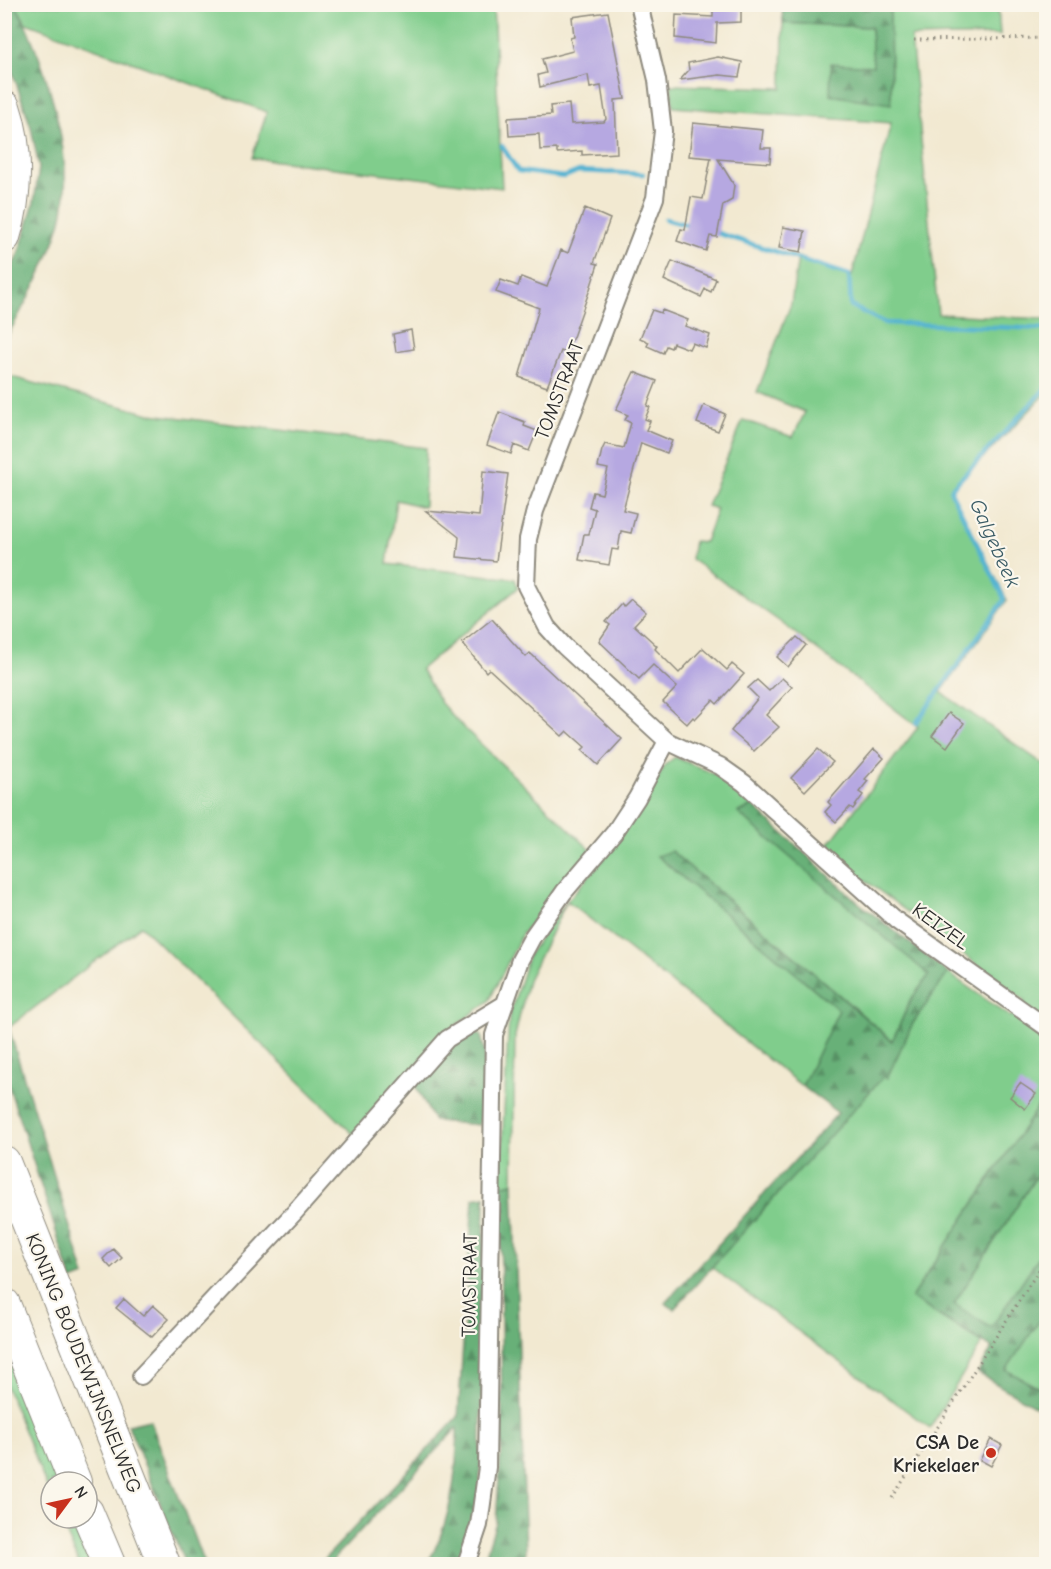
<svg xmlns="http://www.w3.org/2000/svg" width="1051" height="1569" font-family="'Comic Neue',sans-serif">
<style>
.green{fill:#80cd8c;stroke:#567c5c;stroke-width:1.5}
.forest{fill:url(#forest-firs);stroke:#4a6e52;stroke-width:1.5}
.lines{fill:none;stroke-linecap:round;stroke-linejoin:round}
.stream{stroke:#53b3d2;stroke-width:4.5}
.building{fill:#b6a8e1}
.minor-casing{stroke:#8e8a7e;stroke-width:20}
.motorway-casing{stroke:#8e8a7e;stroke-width:34}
.path{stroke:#8e8a7e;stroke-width:3;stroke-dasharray:1.5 4.5;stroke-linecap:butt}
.minor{stroke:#fff;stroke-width:16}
.motorway{stroke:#fff;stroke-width:32}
.poi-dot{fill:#c8321e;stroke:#fbf7ec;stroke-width:2}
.labels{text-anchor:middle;stroke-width:4.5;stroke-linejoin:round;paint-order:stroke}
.street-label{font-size:20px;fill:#2b2b2b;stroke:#fbf7ec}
.poi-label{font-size:20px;font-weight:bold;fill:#2b2b2b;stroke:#fbf7ec;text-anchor:end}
.water-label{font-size:21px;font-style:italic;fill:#395b65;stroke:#fbf7ec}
</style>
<defs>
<pattern id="forest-firs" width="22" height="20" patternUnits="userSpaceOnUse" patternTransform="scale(1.5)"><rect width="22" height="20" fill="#68b078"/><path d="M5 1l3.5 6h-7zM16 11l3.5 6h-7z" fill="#568f63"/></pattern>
</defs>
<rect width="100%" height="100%" fill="#fbf7ec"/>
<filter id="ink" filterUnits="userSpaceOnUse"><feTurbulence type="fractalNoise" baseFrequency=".0167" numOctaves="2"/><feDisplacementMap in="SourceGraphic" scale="12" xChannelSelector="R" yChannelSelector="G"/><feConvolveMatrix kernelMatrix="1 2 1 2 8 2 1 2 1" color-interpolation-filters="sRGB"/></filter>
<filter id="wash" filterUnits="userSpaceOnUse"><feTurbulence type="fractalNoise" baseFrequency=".008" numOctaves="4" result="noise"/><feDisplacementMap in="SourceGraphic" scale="24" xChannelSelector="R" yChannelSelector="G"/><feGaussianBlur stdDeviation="1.35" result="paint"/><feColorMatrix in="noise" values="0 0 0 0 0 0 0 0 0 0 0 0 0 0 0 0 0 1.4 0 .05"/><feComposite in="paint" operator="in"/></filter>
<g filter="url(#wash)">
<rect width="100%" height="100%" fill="#f2e9d1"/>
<path class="green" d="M 16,5 L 493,5 L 502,188 L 252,158 L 267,112 L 26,23 Z
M 890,5 L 998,5 L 1000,35 L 911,37 L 938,314 L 1046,319 L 1046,394 L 951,490 L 1007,600 L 941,692 L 1046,766 L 1046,1094 L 911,1298 L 982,1343 L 930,1428 L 711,1267 L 884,1075 L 887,1077 L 913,1023 L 948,973 L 1011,1017 L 1025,1001 L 861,877 L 828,845 L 918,727 L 779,621 L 691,559 L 694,541 L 705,542 L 717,509 L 707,506 L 743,420 L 793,437 L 805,412 L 757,392 L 791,304 L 798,257 L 852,276 L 891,123 L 673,107 L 671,85 L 782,88 L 783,23 L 871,27 L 873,66 L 891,104 Z
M 4,375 L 150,414 L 426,448 L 424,507 L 396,500 L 387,564 L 515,579 L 518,588 L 421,669 L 441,703 L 457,721 L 592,851 L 522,934 L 489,1001 L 444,1034 L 355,1136 L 141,926 L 8,1028 L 4,1016 Z
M 675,757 L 714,774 L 753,806 L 738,812 L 930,975 L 910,1000 L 893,1041 L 671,851 L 658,856 L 839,1010 L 802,1086 L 567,901 L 528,980 L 515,1036 L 513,1183 L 500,1186 L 509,1017 L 529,954 L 567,901 L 602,861 L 639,810 L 666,764 Z
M 1036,1177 L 1046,1184 L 1046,1246 L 991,1329 L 953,1304 Z
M 1046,1311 L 1046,1392 L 1005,1370 Z
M 4,1348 L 58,1482 L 51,1482 L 51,1497 L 5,1384 Z
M 60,1518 L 73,1518 L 92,1564 L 79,1564 Z"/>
<path class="forest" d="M 5,4 L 16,5 C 45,61 77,158 61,221 C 49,263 25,303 5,341 L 5,281 L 19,253 L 34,202 L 39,168 L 31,127 L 5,50 Z
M 797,5 L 890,5 L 891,104 L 830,95 L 831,63 L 873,66 L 871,27 L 783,23 L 782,7 Z
M 753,806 L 859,903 L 948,973 L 913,1023 L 887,1078 L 884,1076 L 674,1309 L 665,1303 L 838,1113 L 802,1086 L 839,1010 L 657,856 L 671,851 L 892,1041 L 911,1000 L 929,975 L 738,813 Z
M 5,1016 L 85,1276 L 72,1281 L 5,1075 Z
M 473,1032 L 481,1035 L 485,1053 L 480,1125 L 434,1121 L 415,1085 L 446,1048 Z
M 1041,1102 L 1046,1105 L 1046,1161 L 954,1304 L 991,1328 L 1046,1246 L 1046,1311 L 1006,1370 L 1046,1392 L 1046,1413 L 978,1373 L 992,1348 L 911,1298 Z
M 513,1183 L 526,1552 L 520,1564 L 483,1564 L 496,1522 L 502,1436 L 500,1186 Z
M 485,1196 L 480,1486 L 470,1529 L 458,1563 L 427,1564 C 450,1526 458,1472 457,1428 L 329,1564 L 320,1564 L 458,1417 L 473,1198 Z
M 150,1420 L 204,1564 L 185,1564 L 128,1425 Z"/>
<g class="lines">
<path class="stream" d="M 502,146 L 518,171 L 564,177 L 579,171 L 643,174
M 665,219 L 691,226
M 714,232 L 849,275 L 851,306 L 885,323 L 1046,329
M 916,723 L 1003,602 L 1004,598 L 951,492 L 952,488 L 1046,388"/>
</g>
<g id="blocks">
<path class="building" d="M 713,8 L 741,10 L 741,22 L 717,23 L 716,43 L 675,38 L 676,15 L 713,17 Z
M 608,12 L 625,99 L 615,100 L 617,153 L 582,155 L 582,151 L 557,153 L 557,149 L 540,150 L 539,134 L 509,136 L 508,118 L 551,115 L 550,106 L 569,104 L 571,124 L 604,122 L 606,119 L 601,86 L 590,88 L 588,75 L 540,87 L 538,75 L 546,73 L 542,59 L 573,51 L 570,38 L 574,37 L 572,17 Z
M 718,57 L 742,62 L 739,77 L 720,75 L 680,80 L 689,70 L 688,63 Z
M 693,123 L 763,130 L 761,148 L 771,148 L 770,163 L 718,159 L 734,185 L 732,200 L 723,205 L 717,237 L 710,236 L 706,251 L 677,241 L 681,229 L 685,230 L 691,197 L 703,199 L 711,158 L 689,156 Z
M 585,208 L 610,219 L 594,263 L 598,264 L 590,289 L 573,337 L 566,353 L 561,351 L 547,387 L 519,377 L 539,308 L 496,292 L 501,280 L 518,286 L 521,277 L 547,287 L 561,250 L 568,253 Z
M 783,227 L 805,231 L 801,252 L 779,248 Z
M 672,261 L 716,279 L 711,292 L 705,289 L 701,297 L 664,280 Z
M 652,310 L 661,313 L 662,310 L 688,320 L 685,326 L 710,335 L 706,348 L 692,343 L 689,349 L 673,343 L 671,348 L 666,346 L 663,353 L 647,346 L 649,342 L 640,338 Z
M 411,330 L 414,349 L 396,352 L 393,334 Z
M 634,372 L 657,381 L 647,406 L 650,407 L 645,419 L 650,421 L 646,430 L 672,441 L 667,453 L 641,443 L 623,510 L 636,513 L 631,533 L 621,531 L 618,550 L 612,549 L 609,565 L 579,560 L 584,534 L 589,534 L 595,509 L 589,507 L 593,492 L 602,494 L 608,469 L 598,467 L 602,450 L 605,444 L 624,448 L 631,423 L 625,420 L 628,415 L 616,410 Z
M 704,405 L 725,414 L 718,431 L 697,423 Z
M 499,412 L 525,422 L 524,426 L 537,431 L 529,451 L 514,445 L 511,454 L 487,445 Z
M 483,471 L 508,474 L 496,561 L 457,557 L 459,537 L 426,511 L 479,516 Z
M 631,599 L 646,612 L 634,625 L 657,646 L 655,649 L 679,673 L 703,648 L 727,670 L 732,664 L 744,674 L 717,704 L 713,700 L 695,719 L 693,717 L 687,724 L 663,702 L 677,687 L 653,665 L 639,679 L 599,641 L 610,625 L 606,622 L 622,604 L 624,606 Z
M 492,619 L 526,657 L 530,653 L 622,739 L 598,765 L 582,750 L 585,747 L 567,731 L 562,736 L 489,669 L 486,672 L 462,643 Z
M 797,637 L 806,645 L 788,667 L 777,657 Z
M 782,678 L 792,687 L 766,715 L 779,727 L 754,751 L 731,731 L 758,698 L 748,688 L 757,680 L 769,691 Z
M 949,713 L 964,723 L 947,747 L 932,736 Z
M 818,749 L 833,762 L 805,791 L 791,778 Z
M 874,749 L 884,758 L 865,779 L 868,781 L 859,792 L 863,795 L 853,809 L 850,807 L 836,822 L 825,812 L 831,805 L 828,802 Z
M 1020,1083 L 1036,1094 L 1025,1109 L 1010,1097 Z
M 113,1249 L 122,1258 L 111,1268 L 103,1259 Z
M 124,1299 L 143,1316 L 153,1305 L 169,1319 L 152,1337 L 116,1308 Z
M 991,1439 L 1002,1445 L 991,1466 L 980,1460 Z"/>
</g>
</g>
<g filter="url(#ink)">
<use href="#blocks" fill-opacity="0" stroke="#8e8a7e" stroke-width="1.5"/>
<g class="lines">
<g class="minor-casing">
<path id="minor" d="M 639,4 L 657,80 L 663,131 L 655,198 L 535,511 L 528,539 L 526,586 L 547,627 L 564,646 L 667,741 L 720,766 L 744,783 L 897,921 L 1046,1027
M 141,1376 L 295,1212 L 447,1039 L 503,1005
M 466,1564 L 479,1525 L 487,1467 L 494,1035 L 520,960 L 533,936 L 564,892 L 614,833 L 637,798 L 667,741"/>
</g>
<g class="motorway-casing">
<path id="motorway" d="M 4,107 C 18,148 17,196 4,237
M 4,1162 L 164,1564
M 4,1304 L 75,1482
M 87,1512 L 109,1564"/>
</g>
<path class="path" d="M 914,40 L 1046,38
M 892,1498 L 1046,1259"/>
<use href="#minor" class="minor"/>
<use href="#motorway" class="motorway"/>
</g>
</g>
<circle class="poi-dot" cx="991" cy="1453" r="6"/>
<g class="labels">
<g class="street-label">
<text transform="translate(559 390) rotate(-69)" y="7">TOMSTRAAT</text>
<text transform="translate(941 926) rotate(36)" y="7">KEIZEL</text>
<text transform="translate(469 1285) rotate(-89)" y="7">TOMSTRAAT</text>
<text transform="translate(84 1363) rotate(68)" y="7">KONING BOUDEWIJNSNELWEG</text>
</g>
<g class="poi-label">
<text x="979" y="1449">CSA De<tspan x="979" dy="23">Kriekelaer</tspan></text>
</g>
<g class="water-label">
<text transform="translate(995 543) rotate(66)" y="7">Galgebeek</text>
</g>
</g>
<rect width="1051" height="1569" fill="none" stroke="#fbf7ec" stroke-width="24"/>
<g transform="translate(69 1500) rotate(57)"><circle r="28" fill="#fbf7ec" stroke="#a8a59f" stroke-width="1.5"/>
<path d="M0-4.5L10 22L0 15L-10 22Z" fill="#c8321e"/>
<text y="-9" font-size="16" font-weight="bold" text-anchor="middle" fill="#2b2b2b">N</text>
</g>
</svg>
